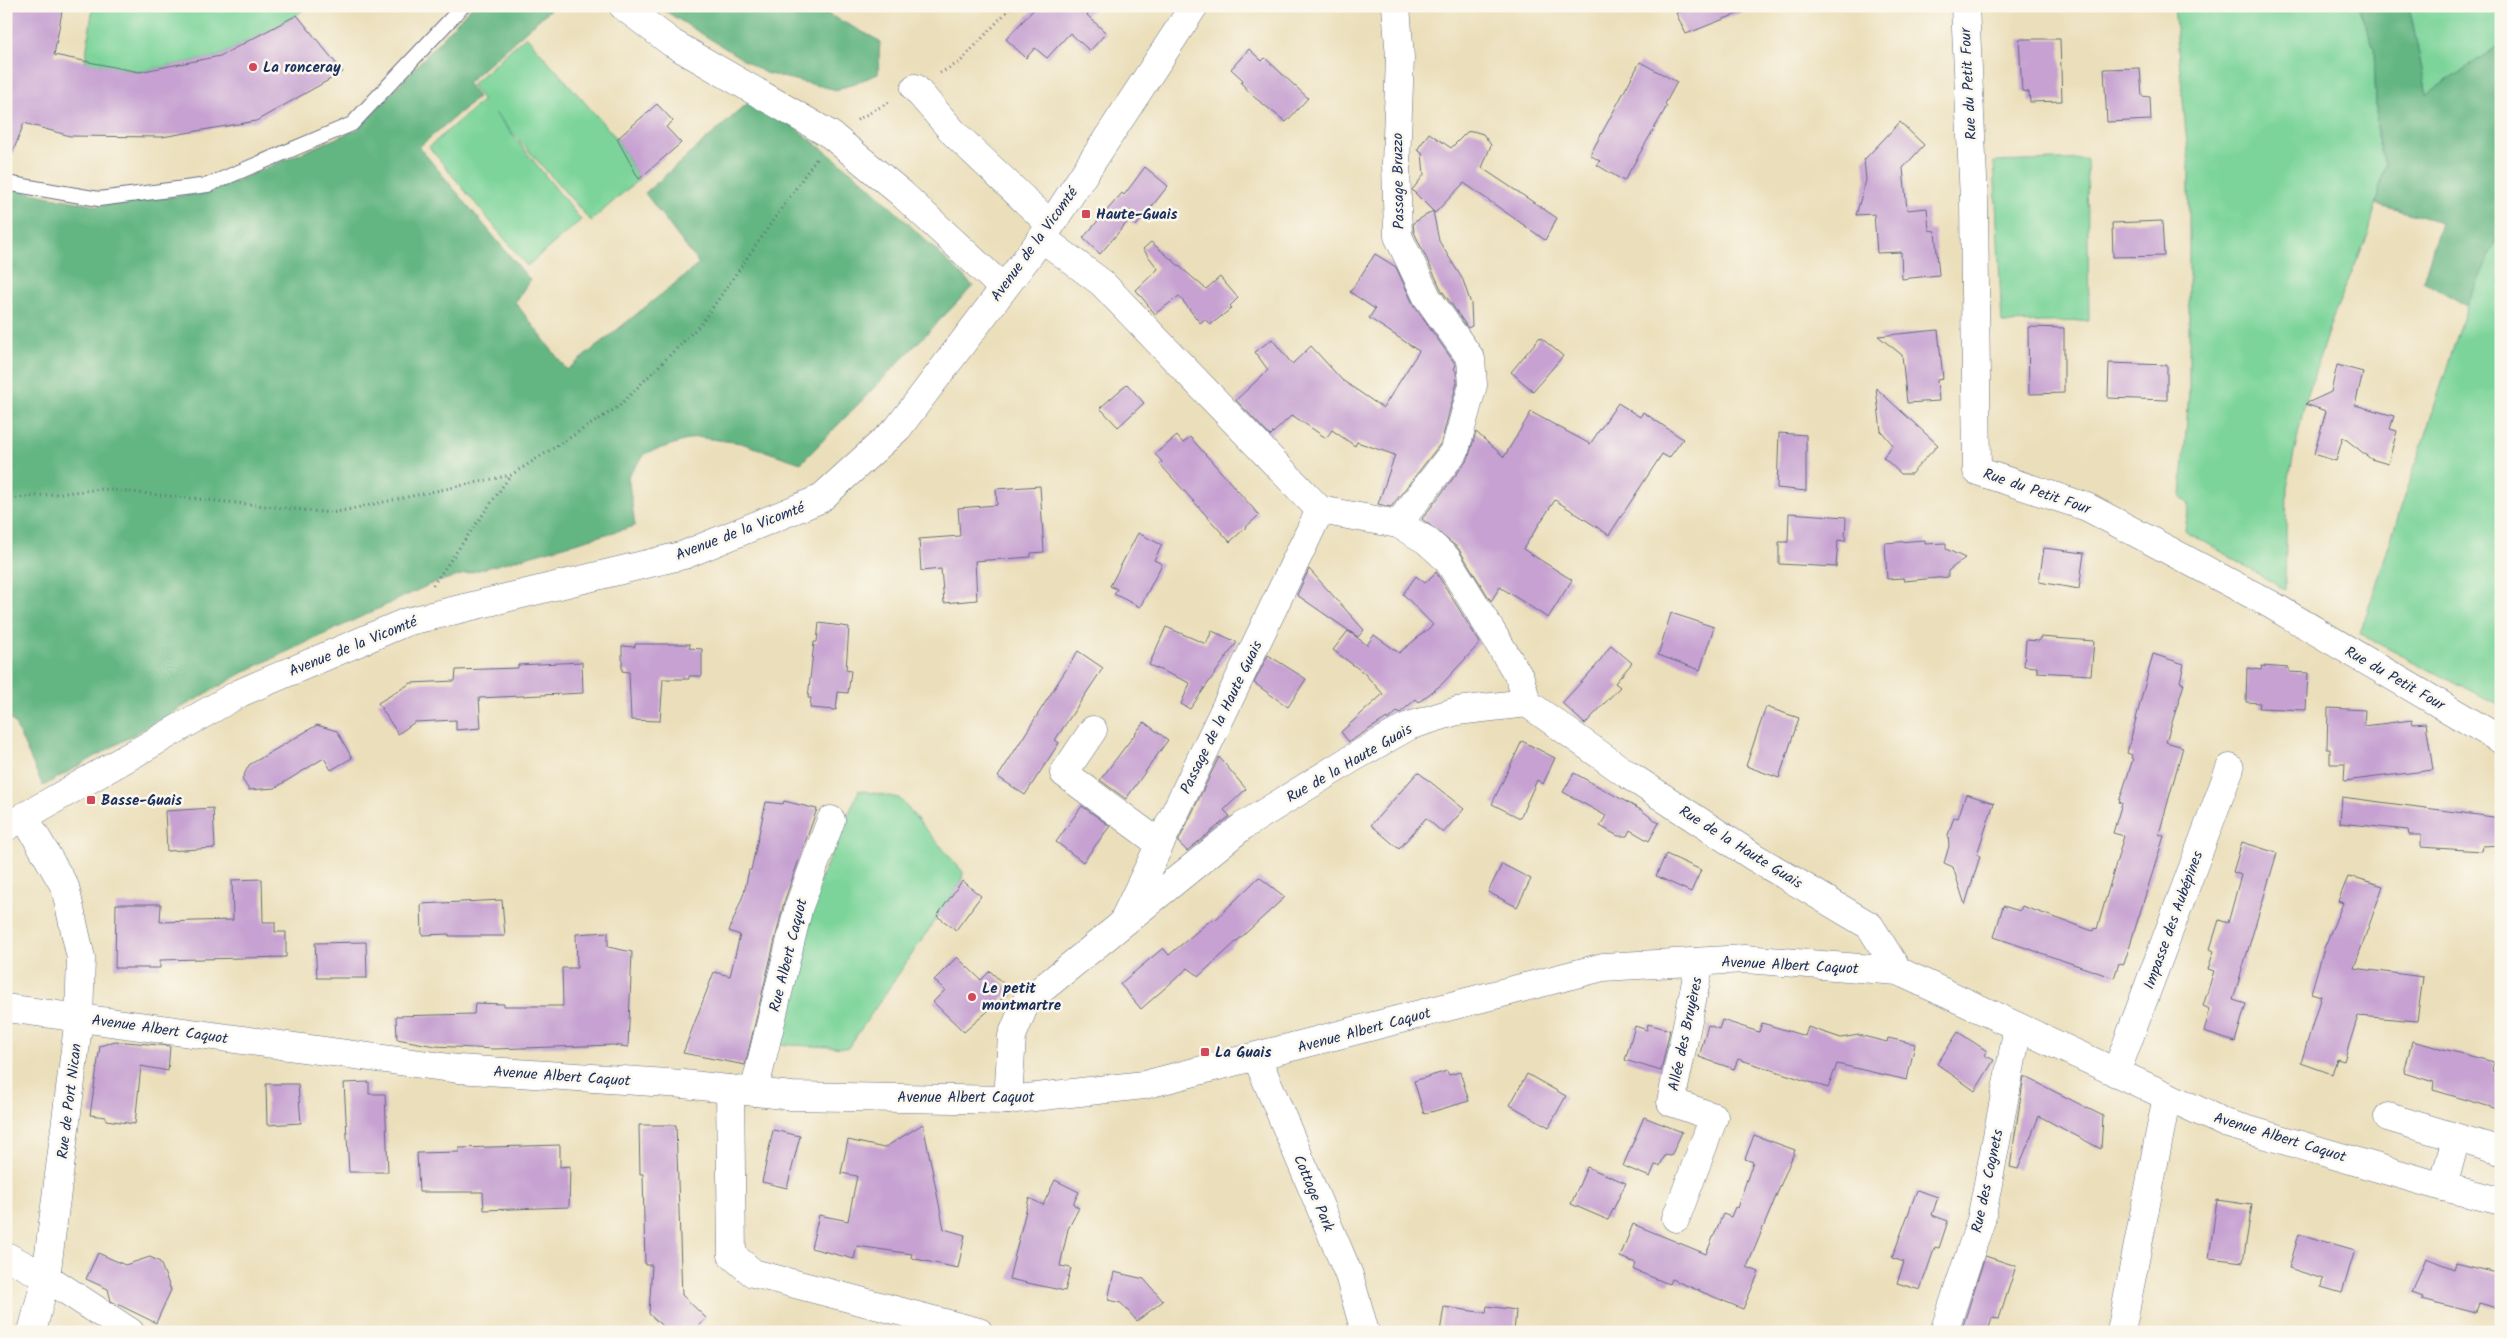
<svg xmlns="http://www.w3.org/2000/svg" width="2507" height="1338" font-family="Kalam,sans-serif">
<style>
.green{fill:#7bd49a;stroke:#4b827c}
.forest{fill:#64b682;stroke:#407270}
.building{fill:#c6a1d1}
.lines{fill:none;stroke-linecap:round;stroke-linejoin:round}
.service-casing{stroke:#646d7f;stroke-width:16}
.minor-casing{stroke:#646d7f;stroke-width:29}
.secondary-casing{stroke:#646d7f;stroke-width:29}
.path{stroke:#646d7f;stroke-width:3;stroke-dasharray:1 4;stroke-linecap:butt}
.service{stroke:#fff;stroke-width:14}
.minor{stroke:#fff;stroke-width:28}
.secondary{stroke:#fff;stroke-width:28}
.poi-dot{fill:#d1495b;stroke:#fbf7ec;stroke-width:2}
.labels{text-anchor:middle;stroke-width:5;stroke-linejoin:round;paint-order:stroke}
.poi-label{font-size:15px;font-weight:bold;fill:#1b2f5e;stroke:#fbf7ec;text-anchor:start}
.street-label{font-size:15px;fill:#1b2f5e;stroke:#fbf7ec}
</style>
<rect width="100%" height="100%" fill="#fbf7ec"/>
<filter id="ink" filterUnits="userSpaceOnUse"><feTurbulence type="fractalNoise" baseFrequency=".02" numOctaves="2"/><feDisplacementMap in="SourceGraphic" scale="10" xChannelSelector="R" yChannelSelector="G"/><feConvolveMatrix kernelMatrix="1 2 1 2 8 2 1 2 1" color-interpolation-filters="sRGB"/></filter>
<filter id="wash" filterUnits="userSpaceOnUse"><feTurbulence type="fractalNoise" baseFrequency=".0096" numOctaves="4" result="noise"/><feDisplacementMap in="SourceGraphic" scale="20" xChannelSelector="R" yChannelSelector="G"/><feGaussianBlur stdDeviation="1.12" result="paint"/><feColorMatrix in="noise" values="0 0 0 0 0 0 0 0 0 0 0 0 0 0 0 0 0 1.4 0 .05"/><feComposite in="paint" operator="in"/></filter>
<g filter="url(#wash)">
<rect width="100%" height="100%" fill="#ebdfbb"/>
<path class="green" d="M 93,6 L 307,6 L 297,15 L 220,56 L 139,72 L 85,62 Z
M 2174,6 L 2358,6 L 2374,48 L 2377,136 L 2385,164 L 2369,232 L 2332,319 L 2304,406 L 2287,487 L 2285,590 L 2185,530 L 2189,504 L 2181,497 L 2189,392 L 2189,164 Z
M 2409,6 L 2501,6 L 2501,44 L 2427,95 Z
M 526,36 L 617,139 L 639,179 L 591,221 L 495,113 L 581,220 L 527,266 L 429,147 L 483,100 L 471,85 Z
M 2087,159 L 2089,321 L 2002,323 L 1994,162 Z
M 2501,229 L 2501,707 L 2360,634 L 2467,306 Z
M 859,790 L 899,798 L 963,872 L 962,881 L 848,1048 L 773,1044 L 811,901 Z"/>
<path class="forest" d="M 472,6 L 554,6 L 467,83 L 478,97 L 419,147 L 530,280 L 515,302 L 567,370 L 699,264 L 645,193 L 755,97 L 865,182 L 973,286 L 801,463 L 741,443 L 696,437 L 646,453 L 628,476 L 635,526 L 433,583 L 248,670 L 43,786 L 14,722 L 6,717 L 6,188 L 97,206 L 210,192 L 358,129 Z
M 657,6 L 812,6 L 880,41 L 878,74 L 837,90 L 765,73 Z
M 2358,6 L 2409,6 L 2427,94 L 2501,44 L 2501,229 L 2467,306 L 2423,281 L 2441,222 L 2376,204 L 2385,164 L 2377,136 L 2374,48 Z"/>
<g id="blocks">
<path class="building" d="M 6,6 L 63,6 L 54,55 L 139,72 L 220,56 L 297,15 L 343,72 L 256,121 L 162,137 L 70,136 L 24,123 L 8,165 Z
M 1037,6 L 1095,6 L 1087,15 L 1106,33 L 1090,51 L 1070,33 L 1047,58 L 1035,48 L 1026,58 L 1006,39 Z
M 1694,6 L 1751,6 L 1752,8 L 1686,34 L 1676,13 Z
M 2019,39 L 2060,39 L 2062,101 L 2030,102 L 2029,92 L 2022,91 Z
M 1249,49 L 1262,61 L 1265,58 L 1308,98 L 1286,122 L 1254,97 L 1241,83 L 1243,80 L 1231,69 Z
M 1640,62 L 1677,82 L 1665,104 L 1667,106 L 1624,181 L 1597,165 L 1600,161 L 1590,155 Z
M 2140,68 L 2142,96 L 2150,97 L 2151,120 L 2107,122 L 2104,69 Z
M 657,104 L 673,121 L 666,127 L 681,143 L 639,179 L 617,139 Z
M 1900,122 L 1924,145 L 1903,168 L 1907,210 L 1927,208 L 1929,230 L 1935,231 L 1939,275 L 1902,279 L 1901,252 L 1877,253 L 1874,214 L 1856,215 L 1866,180 L 1864,160 Z
M 1473,131 L 1483,134 L 1491,145 L 1482,168 L 1557,218 L 1545,240 L 1464,183 L 1435,213 L 1412,190 L 1424,175 L 1422,153 L 1417,150 L 1429,133 L 1451,148 L 1467,132 Z
M 1145,167 L 1168,186 L 1136,226 L 1129,220 L 1100,254 L 1083,238 L 1122,193 L 1124,195 Z
M 1433,211 L 1439,241 L 1463,280 L 1471,304 L 1472,326 L 1468,328 L 1441,289 L 1414,232 L 1413,223 Z
M 2162,221 L 2164,256 L 2113,257 L 2112,223 Z
M 1151,242 L 1206,289 L 1220,277 L 1238,298 L 1230,306 L 1232,308 L 1210,325 L 1205,319 L 1200,323 L 1179,296 L 1155,314 L 1136,290 L 1158,269 L 1143,249 Z
M 1375,254 L 1396,267 L 1414,306 L 1456,365 L 1454,369 L 1456,371 L 1457,383 L 1441,443 L 1391,507 L 1378,504 L 1395,455 L 1357,442 L 1355,446 L 1332,430 L 1326,438 L 1292,415 L 1270,436 L 1236,400 L 1268,370 L 1255,352 L 1272,339 L 1292,364 L 1311,346 L 1342,380 L 1383,408 L 1419,351 L 1369,318 L 1375,309 L 1350,292 Z
M 2028,327 L 2064,328 L 2064,393 L 2029,394 Z
M 1938,330 L 1943,379 L 1937,380 L 1939,401 L 1907,403 L 1902,355 L 1878,336 Z
M 1540,337 L 1563,356 L 1533,391 L 1511,372 Z
M 2109,363 L 2167,365 L 2167,400 L 2108,398 Z
M 2337,365 L 2363,372 L 2355,405 L 2394,416 L 2390,429 L 2397,431 L 2388,464 L 2371,459 L 2343,437 L 2336,461 L 2314,454 L 2326,411 L 2305,404 L 2331,392 Z
M 1127,384 L 1144,403 L 1118,427 L 1100,408 Z
M 1876,388 L 1938,445 L 1911,474 L 1901,474 L 1883,457 L 1893,445 L 1881,431 Z
M 1618,403 L 1640,417 L 1643,412 L 1683,439 L 1669,458 L 1662,454 L 1609,535 L 1555,500 L 1523,549 L 1572,580 L 1548,618 L 1500,587 L 1491,601 L 1458,548 L 1422,519 L 1468,459 L 1476,432 L 1504,457 L 1531,412 L 1590,444 Z
M 1779,433 L 1806,435 L 1806,491 L 1777,488 Z
M 1177,436 L 1183,443 L 1190,437 L 1259,515 L 1230,542 L 1160,464 L 1162,462 L 1155,454 Z
M 1040,486 L 1044,552 L 1031,553 L 1031,557 L 975,561 L 977,600 L 944,603 L 941,569 L 921,571 L 919,539 L 960,536 L 958,508 L 997,505 L 996,489 Z
M 1789,513 L 1846,517 L 1845,541 L 1838,540 L 1836,567 L 1779,564 L 1779,542 L 1788,542 Z
M 1138,533 L 1162,545 L 1154,560 L 1162,564 L 1140,607 L 1114,594 L 1117,589 L 1110,586 Z
M 1925,540 L 1925,544 L 1946,543 L 1946,549 L 1965,558 L 1948,571 L 1948,577 L 1904,581 L 1903,578 L 1887,579 L 1885,543 Z
M 2044,548 L 2084,553 L 2079,589 L 2039,582 Z
M 1309,569 L 1364,630 L 1358,637 L 1297,595 Z
M 1436,572 L 1480,643 L 1442,684 L 1419,702 L 1416,699 L 1400,713 L 1398,711 L 1388,720 L 1387,718 L 1349,742 L 1341,732 L 1383,694 L 1364,673 L 1333,650 L 1348,631 L 1367,645 L 1374,635 L 1399,653 L 1433,625 L 1403,594 L 1416,576 L 1425,583 Z
M 1671,613 L 1714,627 L 1700,670 L 1658,655 Z
M 819,623 L 849,627 L 846,670 L 851,671 L 848,693 L 838,692 L 836,710 L 810,708 L 811,698 L 808,698 L 814,642 L 817,642 Z
M 1166,627 L 1206,644 L 1212,631 L 1237,642 L 1190,709 L 1181,704 L 1190,683 L 1149,665 Z
M 2040,637 L 2094,641 L 2091,675 L 2037,672 L 2037,667 L 2024,666 L 2026,640 L 2039,641 Z
M 635,644 L 690,644 L 689,648 L 702,649 L 702,676 L 689,676 L 689,679 L 663,679 L 660,721 L 631,720 L 629,672 L 622,671 L 622,646 L 635,647 Z
M 1611,645 L 1632,663 L 1615,683 L 1620,687 L 1585,724 L 1562,703 L 1596,666 Z
M 1078,651 L 1103,668 L 1055,740 L 1059,743 L 1025,795 L 998,777 Z
M 2153,654 L 2184,664 L 2180,682 L 2184,684 L 2166,742 L 2183,747 L 2159,834 L 2164,836 L 2124,964 L 2119,963 L 2114,978 L 1994,937 L 2003,906 L 2020,911 L 2022,906 L 2093,931 L 2094,928 L 2097,929 L 2124,836 L 2113,833 L 2122,803 L 2119,802 L 2133,759 L 2131,758 L 2132,755 L 2127,753 Z
M 1268,655 L 1306,679 L 1288,707 L 1254,683 Z
M 582,662 L 583,693 L 479,698 L 481,728 L 456,730 L 456,720 L 415,722 L 398,734 L 378,703 L 411,683 L 455,681 L 456,670 L 518,668 L 518,665 Z
M 2262,666 L 2289,668 L 2289,672 L 2308,673 L 2306,710 L 2259,708 L 2260,703 L 2246,702 L 2247,668 L 2261,670 Z
M 1766,707 L 1799,718 L 1779,778 L 1746,766 Z
M 2328,708 L 2365,710 L 2364,726 L 2412,720 L 2413,724 L 2426,723 L 2433,770 L 2344,781 L 2345,764 L 2330,764 L 2330,749 L 2327,749 Z
M 1144,722 L 1168,740 L 1126,799 L 1100,780 Z
M 317,725 L 337,731 L 352,758 L 331,770 L 324,758 L 275,788 L 249,790 L 242,779 L 249,765 Z
M 1522,741 L 1555,758 L 1543,784 L 1537,780 L 1520,818 L 1492,804 Z
M 1219,757 L 1246,789 L 1224,810 L 1230,816 L 1187,851 L 1178,842 Z
M 1418,772 L 1464,809 L 1443,833 L 1426,818 L 1399,849 L 1371,825 Z
M 1574,773 L 1641,810 L 1659,823 L 1649,841 L 1630,830 L 1627,836 L 1618,836 L 1600,826 L 1606,816 L 1563,792 Z
M 1966,794 L 1994,803 L 1977,854 L 1980,856 L 1965,905 L 1953,867 L 1944,863 L 1949,846 L 1948,835 L 1954,817 L 1958,818 Z
M 2342,797 L 2501,818 L 2501,845 L 2482,846 L 2481,851 L 2421,847 L 2421,835 L 2409,835 L 2408,830 L 2340,823 Z
M 784,801 L 817,809 L 784,902 L 745,1065 L 683,1053 L 714,972 L 730,976 L 740,935 L 729,931 L 744,893 L 749,870 L 751,870 L 766,802 L 783,804 Z
M 1082,806 L 1110,826 L 1083,862 L 1056,842 Z
M 213,808 L 215,848 L 167,851 L 165,811 Z
M 2242,842 L 2277,853 L 2233,1000 L 2246,1004 L 2235,1042 L 2204,1032 L 2210,1009 L 2203,1006 L 2214,971 L 2208,969 L 2214,951 L 2210,949 L 2219,920 L 2228,923 L 2241,875 L 2233,872 Z
M 1666,854 L 1701,870 L 1691,892 L 1656,876 Z
M 1502,864 L 1531,879 L 1517,907 L 1488,892 Z
M 1259,877 L 1285,897 L 1199,976 L 1188,968 L 1141,1009 L 1120,984 L 1163,948 L 1169,955 L 1212,919 L 1214,921 Z
M 2348,877 L 2353,878 L 2354,877 L 2383,886 L 2354,968 L 2423,977 L 2417,1021 L 2358,1016 L 2344,1061 L 2337,1059 L 2332,1074 L 2301,1063 L 2321,996 L 2311,993 L 2324,948 L 2343,903 L 2338,901 Z
M 262,879 L 263,922 L 275,922 L 275,932 L 286,932 L 286,957 L 160,960 L 160,968 L 115,968 L 116,904 L 161,904 L 160,922 L 233,920 L 232,880 Z
M 962,881 L 981,896 L 956,930 L 937,916 Z
M 502,900 L 505,936 L 449,936 L 449,934 L 422,935 L 421,904 Z
M 608,932 L 608,947 L 632,952 L 628,1047 L 613,1045 L 494,1049 L 435,1046 L 397,1039 L 396,1016 L 474,1014 L 475,1003 L 504,1004 L 504,1006 L 563,1006 L 562,968 L 577,968 L 576,934 Z
M 366,942 L 367,978 L 317,978 L 315,943 Z
M 957,957 L 981,980 L 990,971 L 1011,991 L 964,1032 L 933,1002 L 945,990 L 934,980 Z
M 1722,1020 L 1759,1032 L 1762,1023 L 1805,1036 L 1808,1027 L 1841,1038 L 1859,1035 L 1887,1042 L 1888,1038 L 1915,1044 L 1907,1080 L 1837,1064 L 1828,1088 L 1738,1059 L 1734,1069 L 1699,1057 L 1708,1025 L 1719,1029 Z
M 1648,1024 L 1670,1030 L 1661,1071 L 1625,1060 L 1635,1026 L 1647,1030 Z
M 1958,1032 L 1987,1051 L 1984,1055 L 1994,1060 L 1975,1091 L 1937,1064 Z
M 115,1041 L 170,1046 L 168,1071 L 141,1066 L 135,1124 L 106,1120 L 106,1117 L 90,1115 L 100,1046 Z
M 2412,1041 L 2494,1062 L 2492,1071 L 2501,1073 L 2501,1110 L 2433,1090 L 2434,1082 L 2404,1073 Z
M 1447,1071 L 1449,1075 L 1460,1072 L 1469,1101 L 1424,1114 L 1414,1081 Z
M 1527,1074 L 1566,1096 L 1549,1127 L 1510,1105 Z
M 2024,1076 L 2103,1116 L 2101,1149 L 2039,1116 L 2018,1169 L 2010,1167 Z
M 369,1082 L 369,1094 L 385,1094 L 388,1172 L 349,1172 L 344,1083 Z
M 266,1084 L 298,1084 L 301,1123 L 267,1125 Z
M 1644,1117 L 1682,1132 L 1671,1156 L 1665,1155 L 1660,1166 L 1655,1165 L 1650,1177 L 1623,1166 Z
M 923,1124 L 944,1229 L 965,1235 L 958,1268 L 911,1258 L 912,1254 L 857,1246 L 854,1259 L 811,1248 L 819,1215 L 848,1221 L 857,1176 L 841,1173 L 848,1140 L 884,1148 Z
M 639,1125 L 676,1125 L 682,1295 L 706,1318 L 694,1332 L 669,1332 L 649,1314 L 652,1265 L 645,1265 L 643,1174 L 640,1174 Z
M 773,1130 L 800,1136 L 787,1188 L 762,1182 Z
M 1754,1135 L 1795,1150 L 1747,1267 L 1759,1272 L 1743,1309 L 1671,1279 L 1669,1284 L 1634,1270 L 1636,1263 L 1620,1257 L 1633,1224 L 1706,1254 L 1723,1214 L 1731,1217 L 1735,1207 L 1737,1208 L 1753,1162 L 1745,1159 Z
M 560,1145 L 560,1167 L 570,1166 L 569,1207 L 484,1210 L 483,1192 L 419,1192 L 417,1153 L 459,1152 L 459,1148 Z
M 1587,1167 L 1626,1183 L 1608,1220 L 1571,1204 Z
M 1055,1180 L 1079,1192 L 1073,1204 L 1079,1208 L 1068,1229 L 1060,1266 L 1071,1268 L 1065,1291 L 1009,1279 L 1029,1198 L 1043,1205 Z
M 1917,1190 L 1938,1197 L 1932,1215 L 1948,1221 L 1939,1248 L 1935,1247 L 1920,1290 L 1897,1283 L 1904,1262 L 1892,1258 Z
M 2217,1200 L 2252,1205 L 2243,1262 L 2209,1258 Z
M 2299,1234 L 2355,1250 L 2342,1293 L 2321,1287 L 2323,1279 L 2289,1268 Z
M 98,1253 L 125,1265 L 150,1257 L 160,1262 L 171,1290 L 156,1323 L 111,1301 L 108,1289 L 86,1279 Z
M 1985,1256 L 2016,1266 L 1999,1319 L 1992,1318 L 1988,1332 L 1961,1332 Z
M 2426,1258 L 2454,1269 L 2456,1263 L 2501,1274 L 2501,1309 L 2479,1303 L 2476,1313 L 2422,1299 L 2423,1297 L 2412,1293 Z
M 1114,1272 L 1144,1279 L 1163,1301 L 1137,1321 L 1121,1303 L 1108,1300 Z
M 1487,1306 L 1516,1310 L 1514,1332 L 1440,1332 L 1444,1307 L 1486,1313 Z"/>
</g>
</g>
<g filter="url(#ink)">
<use href="#blocks" fill-opacity="0" stroke="#646d7f" stroke-width="1"/>
<g class="lines">
<g class="service-casing">
<path id="service" d="M 6,183 L 99,199 L 208,185 L 352,124 L 463,6"/>
</g>
<g class="minor-casing">
<path id="minor" d="M 623,6 L 672,43 L 831,135 L 901,193 L 1003,288
M 1396,6 L 1400,58 L 1396,163 L 1398,236 L 1427,297 L 1471,359 L 1473,385 L 1455,450 L 1398,524
M 1965,6 L 1974,200 L 1977,471 L 2087,507 L 2270,604 L 2501,740
M 915,88 L 955,134 L 1051,225
M 1042,238 L 1102,283 L 1320,510 L 1398,524 L 1426,540 L 1447,559 L 1520,678 L 1527,703
M 1093,730 L 1064,773 L 1160,844
M 24,816 L 65,887 L 81,958 L 79,1018 L 46,1277 L 32,1332
M 6,827 L 240,693 L 406,622 L 684,555 L 820,499 L 898,428 L 1042,238 L 1194,6
M 1125,917 L 1320,510
M 1257,1058 L 1349,1275 L 1365,1332
M 2116,1073 L 2230,768
M 730,1089 L 732,1255 L 753,1273 L 979,1332
M 754,1092 L 799,906 L 831,820
M 1008,1100 L 1012,1036 L 1026,1002 L 1243,826 L 1351,759 L 1409,726 L 1457,711 L 1527,703 L 1627,774 L 1754,857 L 1870,926 L 1898,971
M 2388,1117 L 2501,1151
M 2443,1187 L 2456,1138
M 1676,1218 L 1714,1117 L 1671,1102 L 1700,962
M 6,1256 L 46,1277 L 130,1332
M 1944,1332 L 1981,1220 L 2018,1027
M 2121,1332 L 2167,1096"/>
</g>
<g class="secondary-casing">
<path id="secondary" d="M 6,1008 L 458,1069 L 683,1084 L 792,1096 L 1008,1100 L 1144,1085 L 1603,967 L 1745,959 L 1898,971 L 2225,1123 L 2443,1187 L 2501,1201"/>
</g>
<path class="path" d="M 940,73 L 960,62 L 1012,6
M 857,120 L 891,101
M 6,499 L 102,489 L 332,513 L 511,475 L 618,407 L 701,324 L 816,159
M 433,585 L 510,476"/>
<use href="#service" class="service"/>
<use href="#minor" class="minor"/>
<use href="#secondary" class="secondary"/>
</g>
</g>
<g class="poi-dot">
<circle cx="253" cy="67" r="5"/>
<rect x="1081" y="209" width="10" height="10" rx="2.5"/>
<rect x="86" y="795" width="10" height="10" rx="2.5"/>
<circle cx="972" cy="997" r="5"/>
<rect x="1200" y="1047" width="10" height="10" rx="2.5"/>
</g>
<g class="labels">
<g class="poi-label">
<text x="263" y="72">La ronceray</text>
<text x="1096" y="219">Haute-Guais</text>
<text x="101" y="805">Basse-Guais</text>
<text x="982" y="993">Le petit<tspan x="982" dy="17">montmartre</tspan></text>
<text x="1215" y="1057">La Guais</text>
</g>
<g class="street-label">
<text transform="translate(1968 84) rotate(-93)" y="5">Rue du Petit Four</text>
<text transform="translate(1398 181) rotate(-91)" y="5">Passage Bruzzo</text>
<text transform="translate(1034 244) rotate(-54)" y="5">Avenue de la Vicomté</text>
<text transform="translate(2037 491) rotate(19)" y="5">Rue du Petit Four</text>
<text transform="translate(740 531) rotate(-21)" y="5">Avenue de la Vicomté</text>
<text transform="translate(353 646) rotate(-22)" y="5">Avenue de la Vicomté</text>
<text transform="translate(2395 678) rotate(30)" y="5">Rue du Petit Four</text>
<text transform="translate(1221 717) rotate(-64)" y="5">Passage de la Haute Guais</text>
<text transform="translate(1349 763) rotate(-30)" y="5">Rue de la Haute Guais</text>
<text transform="translate(1741 847) rotate(32)" y="5">Rue de la Haute Guais</text>
<text transform="translate(2173 920) rotate(-70)" y="5">Impasse des Aubépines</text>
<text transform="translate(788 955) rotate(-76)" y="5">Rue Albert Caquot</text>
<text transform="translate(1790 965) rotate(3)" y="5">Avenue Albert Caquot</text>
<text transform="translate(160 1029) rotate(8)" y="5">Avenue Albert Caquot</text>
<text transform="translate(1364 1030) rotate(-15)" y="5">Avenue Albert Caquot</text>
<text transform="translate(1685 1034) rotate(-78)" y="5">Allée des Bruyères</text>
<text transform="translate(562 1076) rotate(4)" y="5">Avenue Albert Caquot</text>
<text x="966" y="1102">Avenue Albert Caquot</text>
<text transform="translate(69 1101) rotate(-83)" y="5">Rue de Port Nican</text>
<text transform="translate(2280 1137) rotate(17)" y="5">Avenue Albert Caquot</text>
<text transform="translate(1987 1181) rotate(-78)" y="5">Rue des Cognets</text>
<text transform="translate(1314 1193) rotate(67)" y="5">Cottage Park</text>
</g>
</g>
<rect width="2507" height="1338" fill="none" stroke="#fbf7ec" stroke-width="25"/>
</svg>
